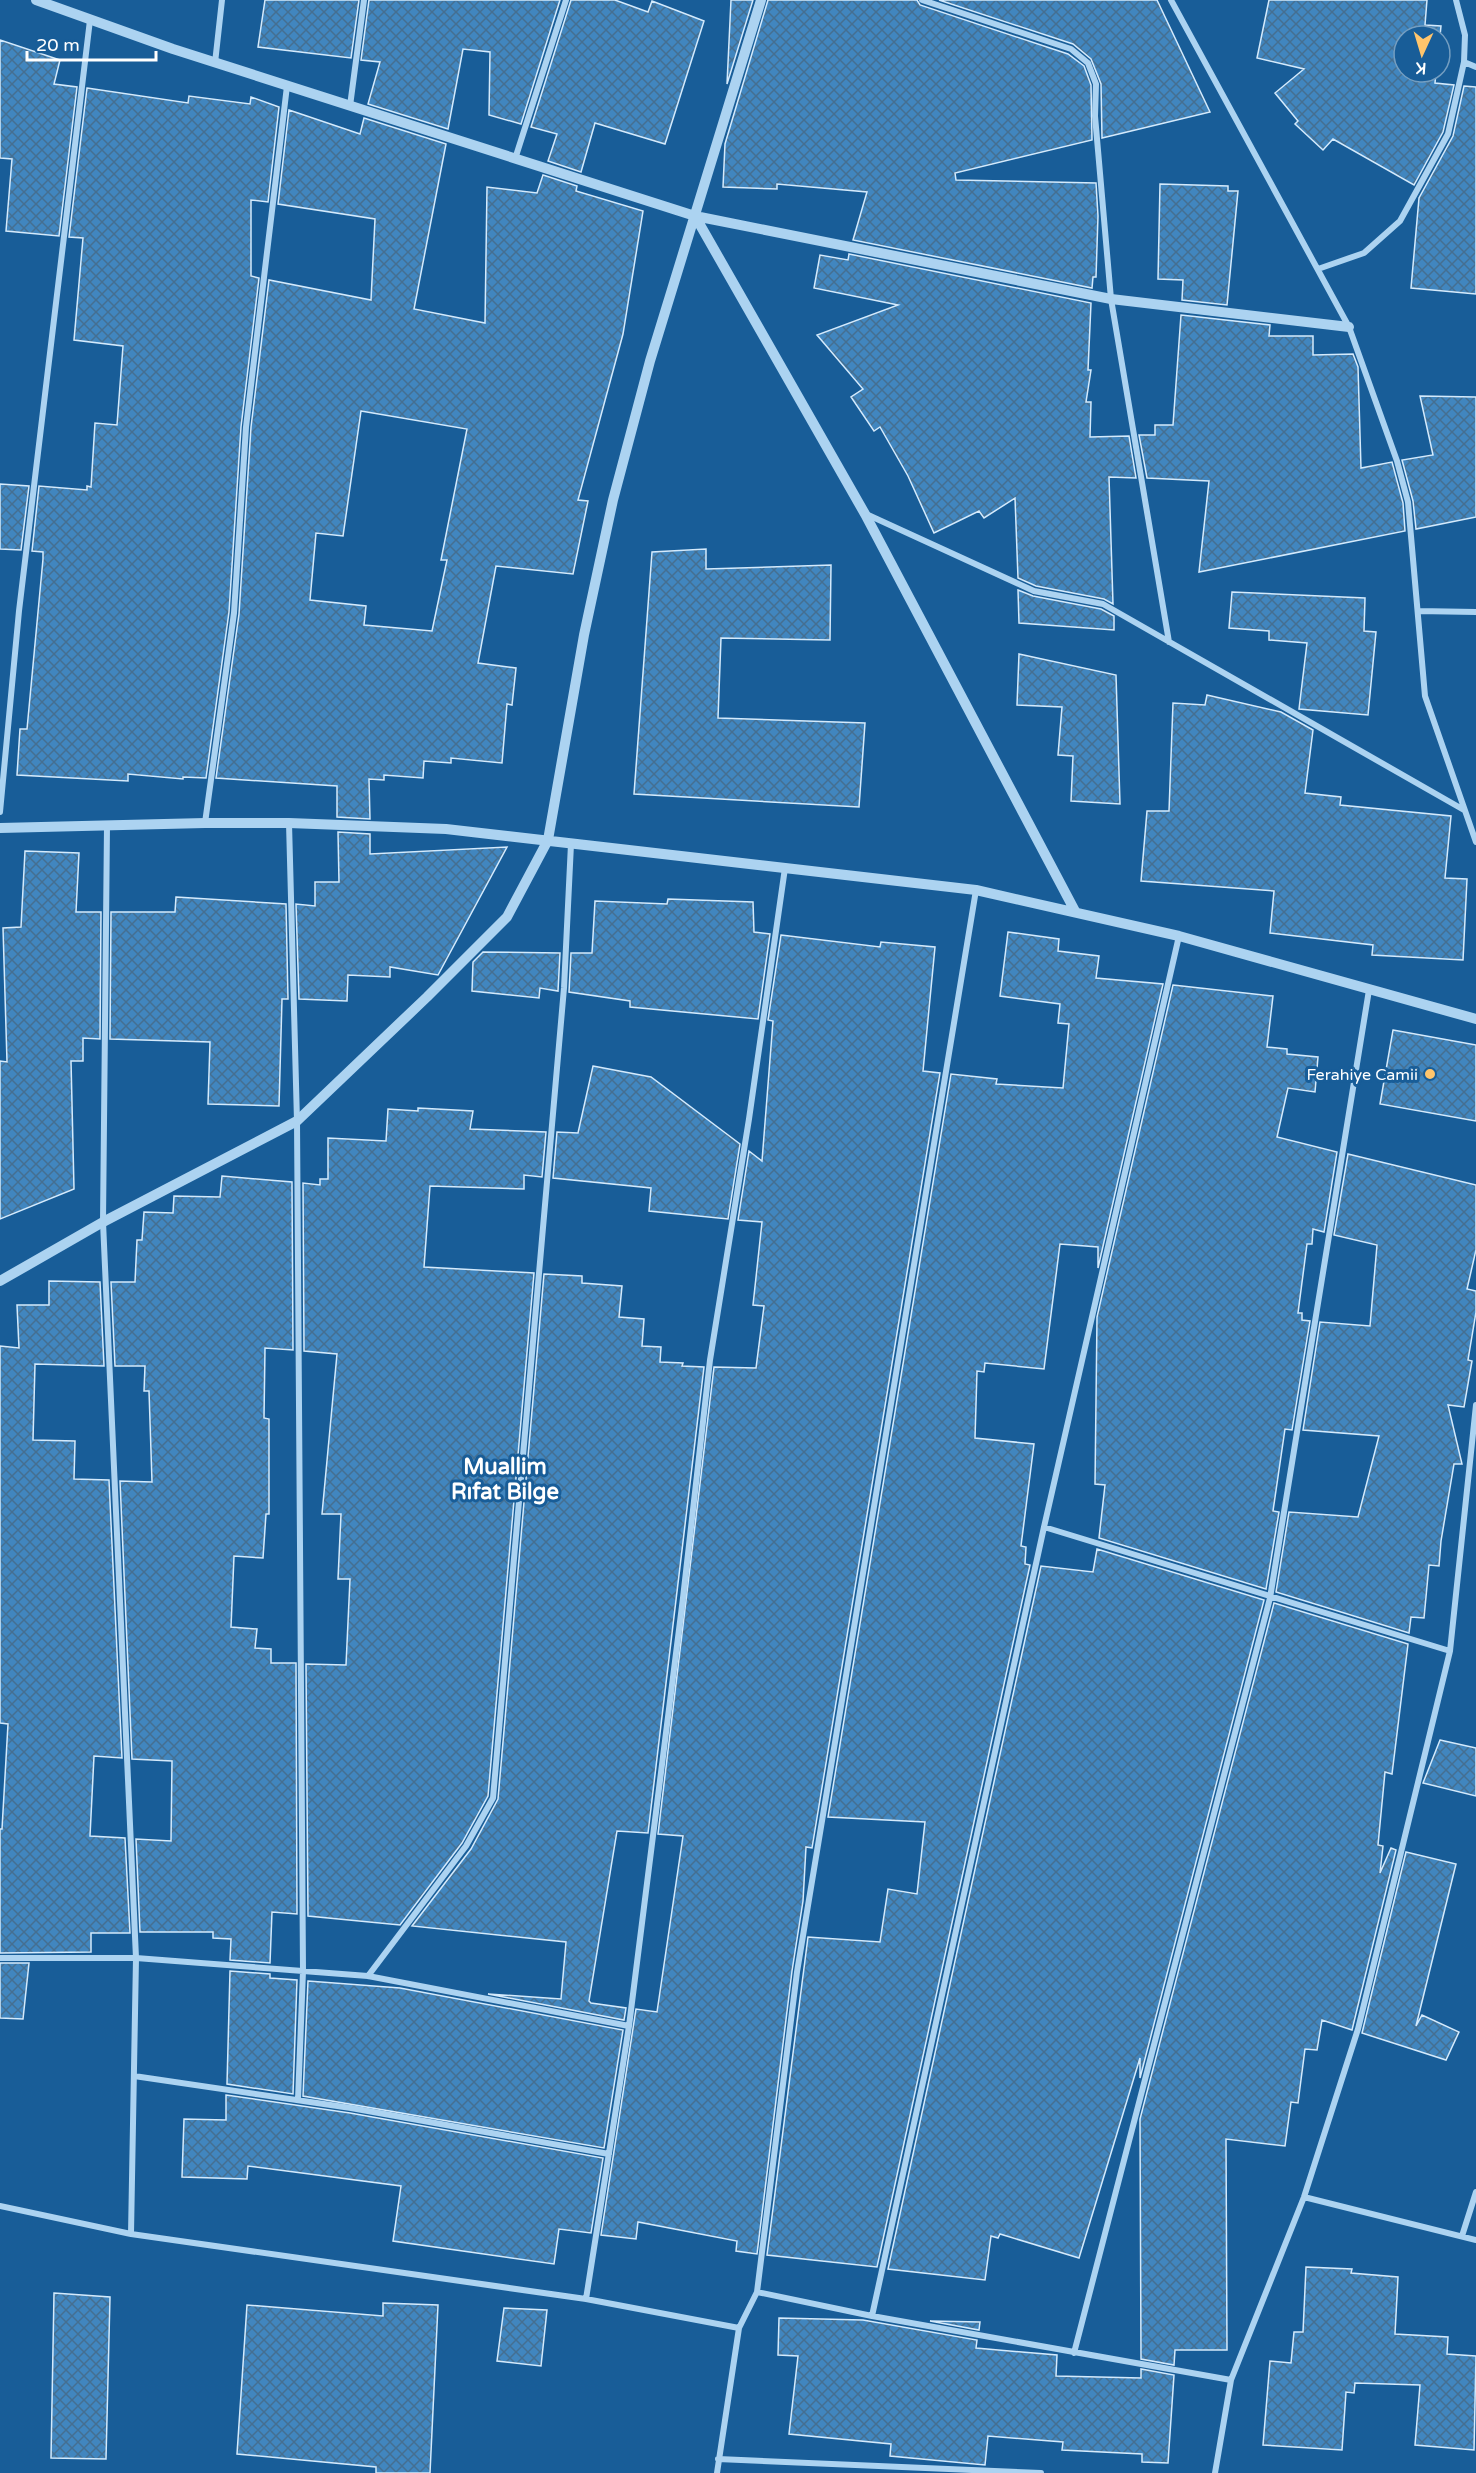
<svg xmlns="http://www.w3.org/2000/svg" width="1476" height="2473" font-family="'Varela Round',sans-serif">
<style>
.building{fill:url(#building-cross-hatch);stroke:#d4eafc;stroke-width:1.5;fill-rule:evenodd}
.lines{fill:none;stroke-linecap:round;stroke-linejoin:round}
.minor{stroke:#acd3f1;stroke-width:6}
.tertiary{stroke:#acd3f1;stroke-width:10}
.poi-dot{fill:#ffc56c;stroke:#185d98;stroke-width:2}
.labels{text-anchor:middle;stroke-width:6;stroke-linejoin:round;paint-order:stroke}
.poi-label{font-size:16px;fill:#fff;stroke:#185d98;text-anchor:end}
.district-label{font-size:22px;font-weight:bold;fill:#fff;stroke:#185d98}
</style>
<defs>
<pattern id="building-cross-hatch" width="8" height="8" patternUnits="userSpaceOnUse" patternTransform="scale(1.5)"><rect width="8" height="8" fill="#4186bf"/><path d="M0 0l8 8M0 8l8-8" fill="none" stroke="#456f91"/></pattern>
</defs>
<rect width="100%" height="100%" fill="#185d98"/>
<path class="building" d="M 265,0 L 359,0 L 351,58 L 258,47 Z
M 369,0 L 560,0 L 521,124 L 489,115 L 490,52 L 463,49 L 448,129 L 368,104 L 380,62 L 361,60 Z
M 571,0 L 615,0 L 648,12 L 652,1 L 704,21 L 665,144 L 595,123 L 581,172 L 548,161 L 557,134 L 531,127 Z
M 731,0 L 753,0 L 727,84 Z
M 768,0 L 917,0 L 920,5 L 1068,54 L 1084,66 L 1091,85 L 1092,140 L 955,173 L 956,180 L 1096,183 L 1098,216 L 1096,277 L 1093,277 L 1092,288 L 853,240 L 867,192 L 777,184 L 777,189 L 723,187 L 725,144 Z
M 939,0 L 1157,0 L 1210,112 L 1102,138 L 1101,84 L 1091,59 L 1073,44 Z
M 1269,0 L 1427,0 L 1425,25 L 1441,26 L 1440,36 L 1404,36 L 1404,72 L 1436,72 L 1435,83 L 1454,85 L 1443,132 L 1414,185 L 1333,139 L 1323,150 L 1295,124 L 1298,121 L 1275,93 L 1304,69 L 1257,58 Z
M 0,40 L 60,60 L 54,84 L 77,87 L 59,236 L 6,231 L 12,159 L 0,158 Z
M 1464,86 L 1476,87 L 1476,294 L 1411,288 L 1419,198 L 1453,136 Z
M 87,88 L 188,103 L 189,96 L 250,104 L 251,97 L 279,107 L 268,202 L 251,200 L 251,276 L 259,278 L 241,427 L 229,612 L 206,778 L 183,777 L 183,779 L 128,774 L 128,781 L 17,775 L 20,729 L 27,729 L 43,559 L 43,552 L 32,551 L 39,486 L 87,490 L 87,486 L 91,487 L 95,423 L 117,425 L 123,346 L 74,340 L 83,238 L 69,237 Z
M 289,110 L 360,134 L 364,118 L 446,144 L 414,309 L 485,323 L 487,187 L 537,193 L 543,175 L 577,186 L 576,191 L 643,211 L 623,334 L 578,500 L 588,501 L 573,574 L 496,566 L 478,663 L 516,668 L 512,705 L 507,704 L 502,763 L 451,758 L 451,763 L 424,761 L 423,778 L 384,775 L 384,780 L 369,779 L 370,819 L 337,817 L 337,786 L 216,778 L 239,614 L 251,427 L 269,280 L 371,300 L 375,219 L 278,204 ZM 361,411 L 467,429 L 441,560 L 447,560 L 432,631 L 364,625 L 366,606 L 310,600 L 316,533 L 343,536 Z
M 1160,184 L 1228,186 L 1228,191 L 1238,191 L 1227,305 L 1182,300 L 1183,280 L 1158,279 Z
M 849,254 L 1091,303 L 1088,370 L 1091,370 L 1086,402 L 1091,402 L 1090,437 L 1129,436 L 1136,478 L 1109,477 L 1113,604 L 1104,599 L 1036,586 L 1018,578 L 1015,498 L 984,518 L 979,511 L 934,533 L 908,476 L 880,427 L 874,431 L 851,397 L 863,389 L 817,335 L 898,305 L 814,288 L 820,255 L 848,260 Z
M 1181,315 L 1270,325 L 1269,336 L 1313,336 L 1313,355 L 1353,354 L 1358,367 L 1361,468 L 1392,462 L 1403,503 L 1405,531 L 1199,572 L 1209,481 L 1147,478 L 1139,435 L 1155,435 L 1155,425 L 1173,425 Z
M 1420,396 L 1476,397 L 1476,517 L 1416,529 L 1413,501 L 1402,460 L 1433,455 Z
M 0,484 L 29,486 L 21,550 L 0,549 Z
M 706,549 L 706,569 L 831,565 L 830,640 L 721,638 L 718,718 L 865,723 L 859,807 L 634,794 L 652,552 Z
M 1018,590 L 1033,596 L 1101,609 L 1114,616 L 1114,630 L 1019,623 Z
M 1232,592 L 1365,598 L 1364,631 L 1376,632 L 1368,715 L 1299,709 L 1307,643 L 1269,640 L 1269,631 L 1229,628 Z
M 1019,654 L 1116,675 L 1120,804 L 1071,801 L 1073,756 L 1058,755 L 1062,707 L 1017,705 Z
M 1207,695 L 1281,712 L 1313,730 L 1305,793 L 1341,797 L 1340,805 L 1451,816 L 1445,878 L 1467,879 L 1463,960 L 1372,955 L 1373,945 L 1270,933 L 1274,891 L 1141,881 L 1147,811 L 1169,811 L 1173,703 L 1205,705 Z
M 338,832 L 370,834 L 370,854 L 507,847 L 438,975 L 390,967 L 390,977 L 348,975 L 347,1001 L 299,999 L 296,904 L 315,906 L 315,882 L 339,882 Z
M 25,851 L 79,853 L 76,912 L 101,912 L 100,1039 L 83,1038 L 83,1061 L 71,1061 L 74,1189 L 0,1219 L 0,1061 L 7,1062 L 3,928 L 21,927 Z
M 176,897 L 286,904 L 288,999 L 282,999 L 279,1106 L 208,1104 L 210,1042 L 110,1039 L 111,912 L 175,912 Z
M 668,899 L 753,902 L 754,932 L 770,934 L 758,1019 L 630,1007 L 630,1001 L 569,992 L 571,953 L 592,953 L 595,901 L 667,904 Z
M 1008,932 L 1059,939 L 1058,951 L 1099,956 L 1096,978 L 1163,984 L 1098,1268 L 1098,1247 L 1060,1244 L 1044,1369 L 985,1363 L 984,1372 L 977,1371 L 975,1438 L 1034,1444 L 1021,1546 L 1026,1547 L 1025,1564 L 1030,1565 L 877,2267 L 767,2255 L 808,1937 L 880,1942 L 888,1889 L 917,1894 L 925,1822 L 828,1817 L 951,1074 L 997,1079 L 996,1084 L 1063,1088 L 1069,1024 L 1058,1023 L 1060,1004 L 1000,996 Z
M 781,935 L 880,947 L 881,942 L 935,947 L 923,1071 L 940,1073 L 812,1848 L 806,1847 L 803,1901 L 792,1971 L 757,2254 L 736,2251 L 737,2241 L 638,2222 L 636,2239 L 601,2235 L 636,2009 L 657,2012 L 683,1836 L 658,1834 L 714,1367 L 756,1368 L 764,1306 L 753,1305 L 762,1222 L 738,1220 L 749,1151 L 762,1161 L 773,1021 L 768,1020 Z
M 483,952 L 560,953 L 558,991 L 540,988 L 539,998 L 472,991 L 473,962 Z
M 1173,985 L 1273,996 L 1267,1047 L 1287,1049 L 1287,1054 L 1318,1057 L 1315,1092 L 1288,1088 L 1277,1137 L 1337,1152 L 1324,1232 L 1313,1229 L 1312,1244 L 1307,1244 L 1298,1313 L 1302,1313 L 1302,1320 L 1310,1321 L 1292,1430 L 1285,1429 L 1273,1511 L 1279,1512 L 1266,1589 L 1099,1538 L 1105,1485 L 1095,1484 L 1097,1317 Z
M 1393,1030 L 1476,1045 L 1476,1121 L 1380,1104 Z
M 593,1066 L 651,1077 L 740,1144 L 728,1219 L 649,1211 L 651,1188 L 553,1178 L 557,1132 L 578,1133 Z
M 418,1108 L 473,1111 L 470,1129 L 546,1132 L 542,1177 L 524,1175 L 524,1189 L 430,1186 L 424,1267 L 534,1273 L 488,1796 L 462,1843 L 400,1925 L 308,1916 L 306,1664 L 346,1665 L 350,1579 L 338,1579 L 341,1514 L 322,1514 L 337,1354 L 304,1351 L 303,1183 L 320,1185 L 320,1179 L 328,1179 L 328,1138 L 386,1141 L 388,1109 L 418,1111 Z
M 1348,1154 L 1476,1185 L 1476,1250 L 1467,1289 L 1476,1291 L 1476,1312 L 1468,1360 L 1472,1361 L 1464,1407 L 1448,1405 L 1462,1464 L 1454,1464 L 1441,1541 L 1439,1566 L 1429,1565 L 1424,1618 L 1411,1617 L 1409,1633 L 1276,1592 L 1289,1512 L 1358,1517 L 1379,1436 L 1303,1430 L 1320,1322 L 1370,1326 L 1377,1245 L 1334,1235 Z
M 222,1176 L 292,1182 L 293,1350 L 265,1348 L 264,1418 L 269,1419 L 269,1514 L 266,1514 L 263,1558 L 234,1556 L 231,1627 L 257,1629 L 255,1648 L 271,1649 L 271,1663 L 296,1663 L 297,1914 L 272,1912 L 270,1963 L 230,1960 L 231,1939 L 213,1938 L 213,1932 L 140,1932 L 136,1839 L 171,1841 L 172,1761 L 132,1759 L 120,1481 L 152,1482 L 149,1391 L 144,1391 L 145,1366 L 115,1366 L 111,1282 L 135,1282 L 137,1240 L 142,1240 L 144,1212 L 173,1213 L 174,1196 L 220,1197 Z
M 544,1274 L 582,1276 L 582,1283 L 622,1286 L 619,1317 L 644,1319 L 642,1346 L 661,1347 L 660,1362 L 683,1363 L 682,1366 L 704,1367 L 648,1833 L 617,1831 L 589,2001 L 591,2003 L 626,2008 L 624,2020 L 488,1994 L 561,1999 L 566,1942 L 412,1926 L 471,1849 L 498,1799 Z
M 49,1281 L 100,1282 L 104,1366 L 35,1364 L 33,1440 L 75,1441 L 74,1479 L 109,1480 L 122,1758 L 94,1756 L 90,1836 L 125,1838 L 130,1933 L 91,1933 L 91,1952 L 0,1953 L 0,1829 L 2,1829 L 8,1724 L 0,1723 L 0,1346 L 19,1348 L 17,1305 L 49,1305 Z
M 1097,1549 L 1264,1600 L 1140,2078 L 1140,2058 L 1079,2258 L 1000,2234 L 998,2238 L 991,2236 L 985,2280 L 888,2269 L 1041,1566 L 1093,1572 Z
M 1274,1603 L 1408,1644 L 1392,1774 L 1385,1772 L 1378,1845 L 1383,1846 L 1380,1873 L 1391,1848 L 1396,1850 L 1352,2030 L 1322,2020 L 1317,2050 L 1305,2049 L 1298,2103 L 1291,2102 L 1285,2146 L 1226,2139 L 1227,2350 L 1175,2350 L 1174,2365 L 1141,2359 L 1140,2119 Z
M 1440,1740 L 1476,1748 L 1476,1796 L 1423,1783 Z
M 1406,1852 L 1456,1864 L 1416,2026 L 1422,2015 L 1459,2032 L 1446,2060 L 1362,2033 Z
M 0,1963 L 29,1963 L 23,2019 L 0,2018 Z
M 230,1971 L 270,1974 L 270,1978 L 297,1980 L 293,2094 L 227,2084 Z
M 308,1981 L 400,1988 L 623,2030 L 604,2148 L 303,2096 Z
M 226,2095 L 350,2113 L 603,2158 L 591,2233 L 559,2229 L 554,2264 L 393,2241 L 401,2186 L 248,2166 L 247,2179 L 182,2177 L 184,2119 L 226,2120 Z
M 1306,2267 L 1352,2269 L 1351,2273 L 1398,2277 L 1395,2334 L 1448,2337 L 1447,2354 L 1476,2356 L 1474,2450 L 1415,2445 L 1420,2385 L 1355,2383 L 1354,2393 L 1346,2392 L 1342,2450 L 1263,2445 L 1270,2361 L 1291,2363 L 1294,2332 L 1303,2332 Z
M 54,2293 L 110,2297 L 106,2459 L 51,2458 Z
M 383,2303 L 438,2305 L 430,2473 L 376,2473 L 376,2467 L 237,2454 L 247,2305 L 383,2316 Z
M 504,2308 L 547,2310 L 541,2366 L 497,2361 Z
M 779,2318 L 863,2320 L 977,2340 L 976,2348 L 1057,2355 L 1056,2376 L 1141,2378 L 1141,2369 L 1174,2375 L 1168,2463 L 1142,2462 L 1142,2454 L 1062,2450 L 1063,2442 L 988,2436 L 985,2465 L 890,2456 L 891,2444 L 789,2434 L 798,2356 L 778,2355 Z
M 930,2321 L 980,2322 L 979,2330 Z"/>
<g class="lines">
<path class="minor" d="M 922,0 L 1071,49 L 1088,63 L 1096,84 L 1095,116 L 1111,299 L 1169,642
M 1171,0 L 1349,327 L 1397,461 L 1408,502 L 1425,696 L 1476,842
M 1464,62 L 1476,67
M 215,63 L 222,0
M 350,106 L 364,0
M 515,159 L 566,0
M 1318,269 L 1364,253 L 1400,221 L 1448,134 L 1464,62 L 1465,35 L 1456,0
M 866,514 L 1034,591 L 1103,604 L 1464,810
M 1418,611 L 1476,612
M 0,812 L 19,611 L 90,20
M 205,823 L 234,613 L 246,427 L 287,86
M 289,823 L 297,1121 L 303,1971 L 298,2100
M 107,826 L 103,1222 L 136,1958 L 131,2234
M 1044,1527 L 1450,1651
M 0,1958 L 136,1958 L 368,1976 L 629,2026
M 368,1976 L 466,1846 L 493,1798 L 564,988 L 571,844
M 134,2076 L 351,2108 L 609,2154
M 1304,2197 L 1476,2240
M 0,2206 L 131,2234 L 586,2299 L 739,2328
M 1462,2236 L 1476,2192
M 757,2292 L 872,2316 L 1231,2380
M 586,2299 L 629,2026 L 683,1598 L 710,1360 L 749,1119 L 785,868
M 872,2316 L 1044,1527 L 1179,936
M 1074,2353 L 1270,1598 L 1369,990
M 718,2459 L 1041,2473
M 717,2473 L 739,2328 L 757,2292 L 797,1972 L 976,890
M 1215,2473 L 1231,2380 L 1304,2197 L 1358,2029 L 1450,1651 L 1476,1405"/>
<path class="tertiary" d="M 36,0 L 173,49 L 695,216 L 1111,299 L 1349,327
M 695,216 L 865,514 L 1075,911
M 0,828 L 205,823 L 289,823 L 446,829 L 976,890 L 1179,936 L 1476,1019
M 0,1281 L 103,1222 L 297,1121 L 427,997 L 507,917 L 548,840 L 584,635 L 613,500 L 650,361 L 761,0"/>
</g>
<circle class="poi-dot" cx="1430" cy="1074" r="6"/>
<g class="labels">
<g class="poi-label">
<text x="1418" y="1080">Ferahiye Camii</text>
</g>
<g class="district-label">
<text x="505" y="1474">Muallim<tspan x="505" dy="25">Rıfat Bilge</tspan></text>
</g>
</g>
<g transform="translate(1422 54) rotate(184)"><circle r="28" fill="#185d98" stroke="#749ec1" stroke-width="1.5"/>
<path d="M0-4.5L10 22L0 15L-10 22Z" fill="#ffc56c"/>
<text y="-9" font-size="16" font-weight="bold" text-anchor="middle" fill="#ffffff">K</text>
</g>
<path d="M27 51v9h129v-9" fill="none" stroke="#ffffff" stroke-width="3"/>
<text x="36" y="51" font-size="18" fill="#ffffff" stroke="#185d98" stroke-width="4.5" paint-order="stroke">20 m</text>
</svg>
